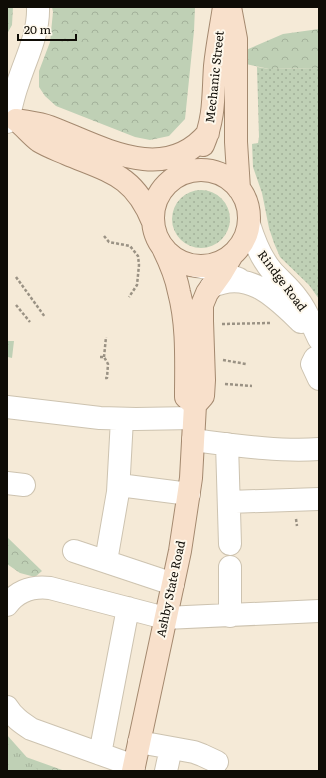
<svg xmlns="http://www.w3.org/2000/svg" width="326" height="778" font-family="Literata,serif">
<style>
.grass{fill:url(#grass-dots)}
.forest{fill:url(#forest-crowns)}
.park{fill:url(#park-tufts)}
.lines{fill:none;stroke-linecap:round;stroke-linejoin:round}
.minor-casing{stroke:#cdc3b0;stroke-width:24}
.major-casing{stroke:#a4896f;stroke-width:24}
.path{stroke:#9a9284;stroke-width:2.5;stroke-dasharray:3 2;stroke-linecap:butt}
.minor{stroke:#fff;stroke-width:22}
.major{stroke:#f8e0cb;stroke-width:22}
.labels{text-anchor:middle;stroke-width:4;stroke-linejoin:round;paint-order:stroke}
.street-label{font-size:12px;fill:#0f0c06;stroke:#fef8ec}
</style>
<defs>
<pattern id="grass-dots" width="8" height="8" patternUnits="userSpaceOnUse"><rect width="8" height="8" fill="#bfd0b5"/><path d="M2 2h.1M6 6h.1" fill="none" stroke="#a3b19a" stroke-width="1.8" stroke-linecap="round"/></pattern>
<pattern id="forest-crowns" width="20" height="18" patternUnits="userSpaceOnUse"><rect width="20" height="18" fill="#bfd0b5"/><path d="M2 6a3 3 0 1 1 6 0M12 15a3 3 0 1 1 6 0" fill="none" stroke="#a3b19a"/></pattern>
<pattern id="park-tufts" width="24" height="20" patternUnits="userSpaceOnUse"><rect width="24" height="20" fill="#bfd0b5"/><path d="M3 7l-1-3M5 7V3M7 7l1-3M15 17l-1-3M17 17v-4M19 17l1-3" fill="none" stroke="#a3b19a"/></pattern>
</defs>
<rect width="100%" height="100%" fill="#f5ead7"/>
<path class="grass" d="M 257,67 L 269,69 L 319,68 L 319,299 L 309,285 L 280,257 L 274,243 L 269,228 L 262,193 L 253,167 L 252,144 L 258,143 L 259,137 Z
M172 219a29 29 0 1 1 58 0a29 29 0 1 1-58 0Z"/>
<path class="forest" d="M 7,7 L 13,7 L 12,25 L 7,34 Z
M 52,7 L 195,7 L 194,31 L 185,119 L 169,136 L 150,140 L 135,137 L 56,106 L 45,96 L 39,87 L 39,71 L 50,42 L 53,12 Z
M 319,29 L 319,68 L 269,69 L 246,64 L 246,50 L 283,34 Z
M 7,537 L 42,571 L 35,577 L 20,573 L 7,564 Z
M 7,748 L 12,752 L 65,771 L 7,771 Z"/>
<path class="park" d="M 7,341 L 14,341 L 12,358 L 8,357 L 7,362 Z
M 7,735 L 39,771 L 7,771 Z"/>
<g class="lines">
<g class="minor-casing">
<path id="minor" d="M 7,122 C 11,109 13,96 18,83 C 26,58 39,34 38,7
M 249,224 C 254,240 260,257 272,271 C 280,280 290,288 297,298 C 307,310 312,325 319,339
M 196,266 L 212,269 L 239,279
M 211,287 C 248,268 276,298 301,322
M 319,356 L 315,358 L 312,364 L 319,379
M 7,407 L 100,418 L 136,419 L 194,418
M 193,440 C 233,445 279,452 319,449
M 227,444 L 230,544
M 7,483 L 24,485
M 119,485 L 189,494
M 229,502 L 319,499
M 74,551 L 173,584
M 106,561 L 118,492 L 122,419
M 230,567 L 230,616
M 7,605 C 18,590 33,586 50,588 L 165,618 L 319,611
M 7,707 C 13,717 22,723 31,729 L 134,766
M 139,742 L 194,752 L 202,755 L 217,762
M 100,754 L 128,608
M 166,771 L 171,748"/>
</g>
<g class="major-casing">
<path id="major" d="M 230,7 L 236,39 L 236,142 L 239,189
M 16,120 C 24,126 31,135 39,141 C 47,146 58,150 67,154 C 110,172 134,175 153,222
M 17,120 C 27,122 39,123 50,127 C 100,146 164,186 208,133
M 203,145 C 215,117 213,95 215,66 C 217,46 221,27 224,7
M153 218a48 48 0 1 1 96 0a48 48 0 1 1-96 0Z
M 163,248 C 170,262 176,276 179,292 C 188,326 186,362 186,397 L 195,405
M 133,771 L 180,551 L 191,478 L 195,405 L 203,396 L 204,380 L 202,321 L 202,305 L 207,293 L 222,272 L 232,255"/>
</g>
<path class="path" d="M 104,236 L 109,242 L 130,246 L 138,256 L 139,265 L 137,285 L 129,297
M 16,277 L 45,317
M 16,305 L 30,322
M 222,324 L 270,323
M 100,357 L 104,357 L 108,364 L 107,378 L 104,378
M 104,357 L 106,337
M 223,360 L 246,364
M 225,384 L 252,386
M 296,519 L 297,526"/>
<use href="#minor" class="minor"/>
<use href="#major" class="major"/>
</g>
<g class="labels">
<g class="street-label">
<text transform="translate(215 77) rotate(-84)" y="4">Mechanic Street</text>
<text transform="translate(282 281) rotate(53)" y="4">Rindge Road</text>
<text transform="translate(171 589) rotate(-78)" y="4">Ashby State Road</text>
</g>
</g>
<rect width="326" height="778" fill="none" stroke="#0f0c06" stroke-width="16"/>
<path d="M18 34v6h58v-6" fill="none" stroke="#0f0c06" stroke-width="2"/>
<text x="24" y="34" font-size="12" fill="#0f0c06" stroke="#fef8ec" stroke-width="3" paint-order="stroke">20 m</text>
</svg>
